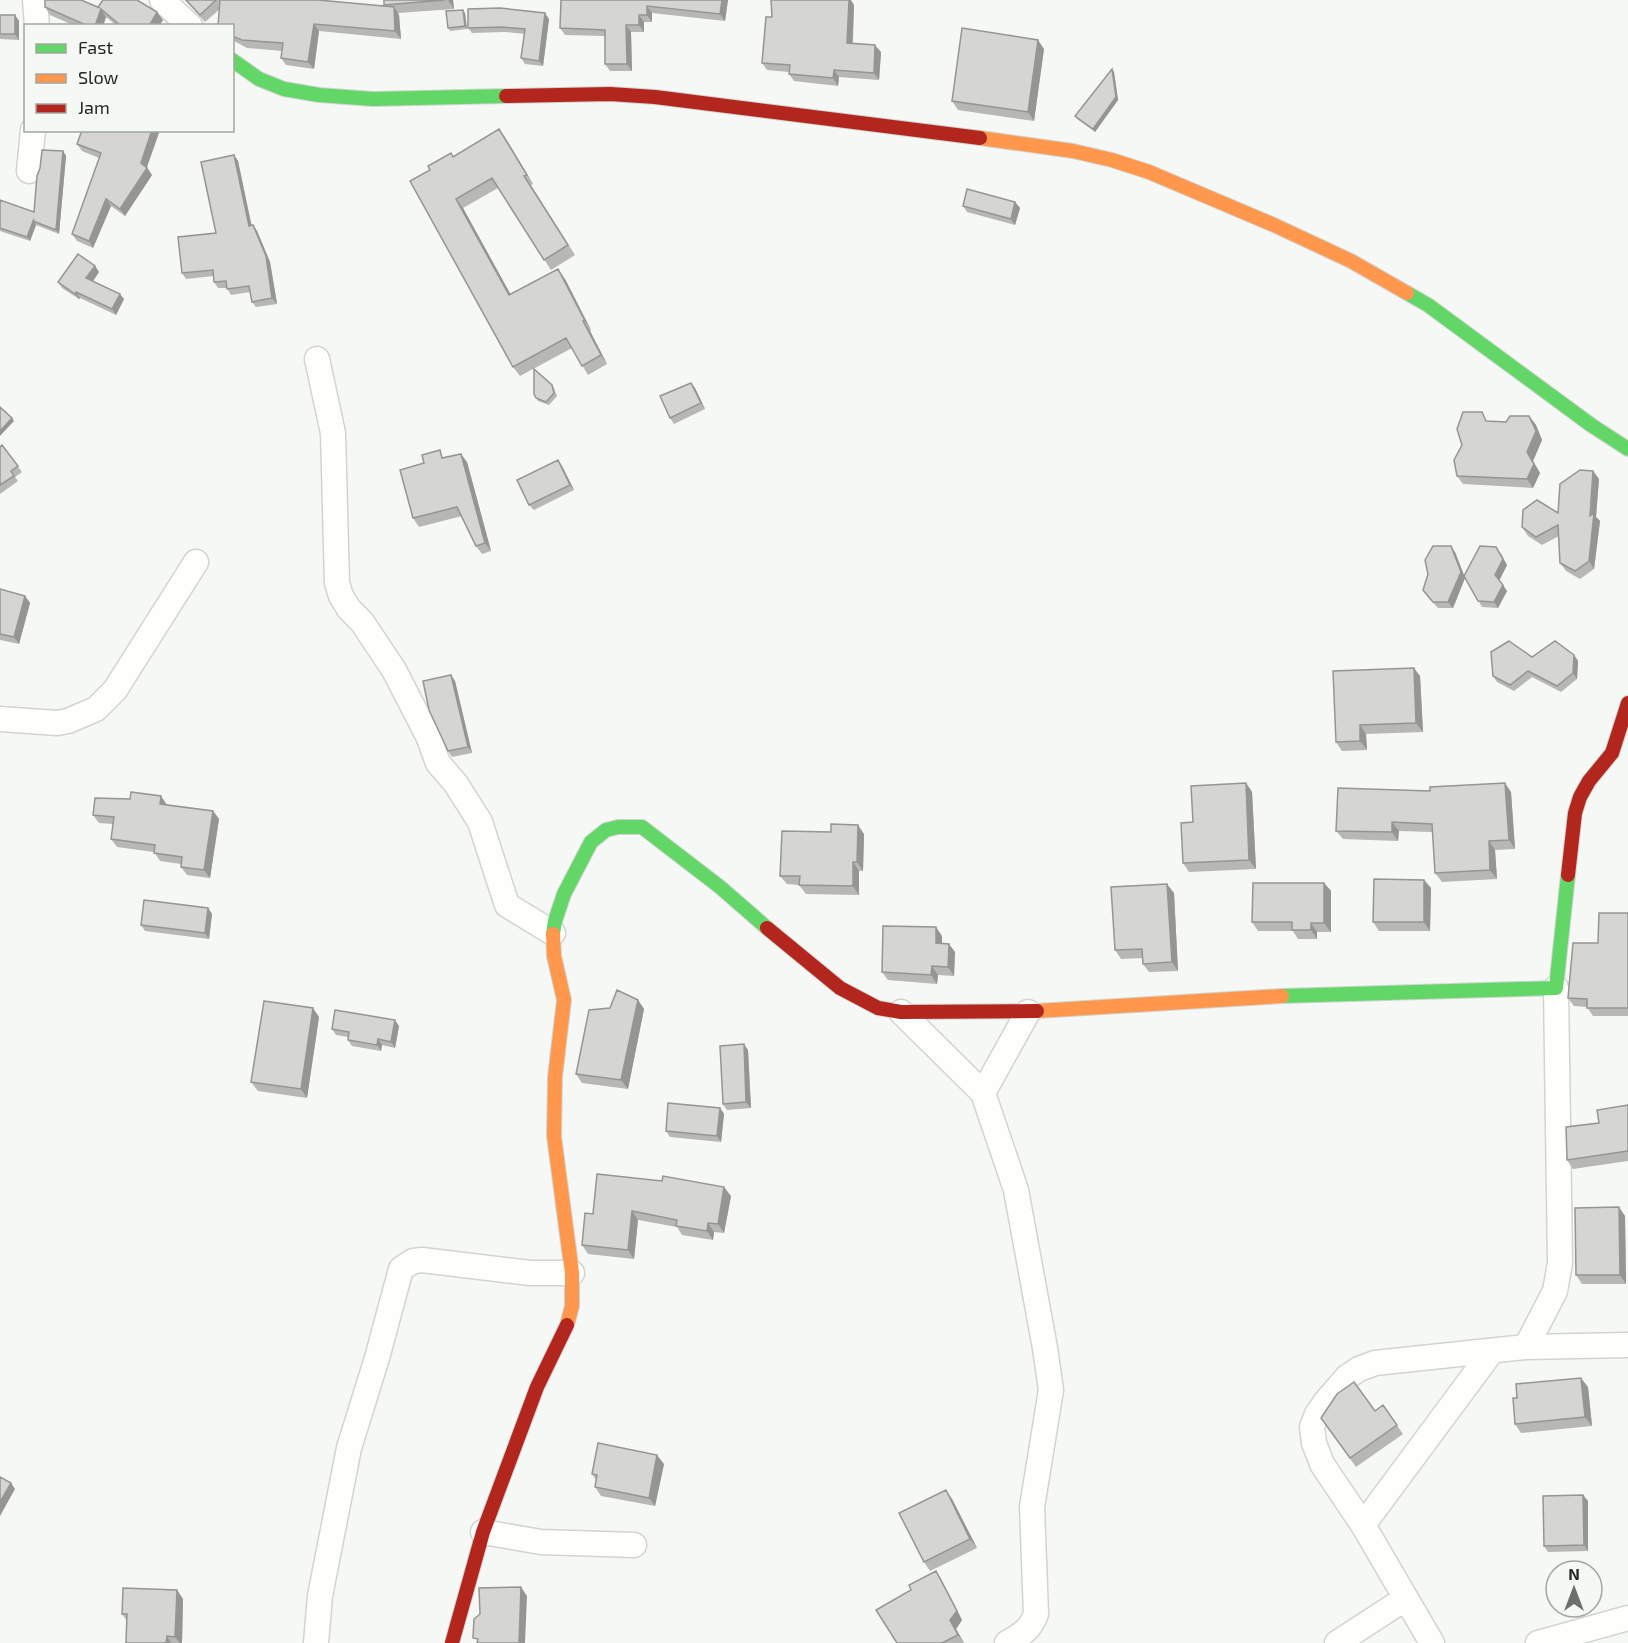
<svg xmlns="http://www.w3.org/2000/svg" width="1628" height="1643" font-family="'Exo 2',sans-serif">
<style>
.lines{fill:none;stroke-linecap:round;stroke-linejoin:round}
.street-casing{stroke:#d2d4d1;stroke-width:27}
.fast-casing{stroke:#d2d4d1;stroke-width:16}
.slow-casing{stroke:#d2d4d1;stroke-width:16}
.jam-casing{stroke:#d2d4d1;stroke-width:16}
.street{stroke:#fefefd;stroke-width:24}
.fast{stroke:#63d668;stroke-width:14}
.slow{stroke:#ff974d;stroke-width:14}
.jam{stroke:#b3261e;stroke-width:14}
.wall{fill:#b7b7b6}
.shaded-wall{fill:#959594}
.building{fill:#d5d5d4;stroke:#959594;stroke-width:1.5}
</style>
<rect width="100%" height="100%" fill="#f5f8f4"/>
<g class="lines">
<g class="street-casing">
<path id="street" d="M 35,0 L 37,26
M 162,0 L 190,26
M 29,171 L 33,130
M 317,359 L 333,433 L 337,583 L 341,596 L 349,609 L 362,622 L 394,670 L 428,736 L 438,763 L 456,784 L 480,822 L 507,905 L 553,933
M 0,719 L 57,723 L 68,721 L 96,709 L 115,690 L 196,562
M 901,1012 L 983,1093 L 1016,1190 L 1045,1348 L 1051,1390 L 1032,1507 L 1036,1614 C 1030,1630 1021,1635 1007,1643
M 983,1093 L 1028,1012
M 1526,1347 L 1555,1291 L 1560,1263 L 1556,988
M 1363,1525 L 1492,1351
M 483,1532 L 541,1542 L 634,1545
M 316,1643 L 320,1596 L 349,1448 L 377,1358 L 401,1269 L 413,1261 L 422,1260 L 530,1273 L 572,1273
M 1337,1643 L 1406,1598
M 1432,1643 L 1363,1525 L 1322,1464 L 1314,1443 L 1312,1427 L 1317,1414 L 1327,1400 L 1347,1377 L 1359,1369 L 1375,1363 L 1526,1347 L 1628,1345
M 1538,1643 L 1628,1618"/>
</g>
<g class="fast-casing">
<path id="fast" d="M 232,60 L 259,79 L 284,89 L 319,95 L 373,99 L 506,96
M 1407,293 L 1428,305 L 1591,425 L 1628,449
M 553,934 L 555,921 L 564,894 L 591,842 L 606,830 L 618,827 L 642,827 L 720,887 L 767,928
M 1282,996 L 1556,988 L 1568,875"/>
</g>
<g class="slow-casing">
<path id="slow" d="M 980,138 L 1073,151 L 1112,160 L 1149,172 L 1274,225 L 1351,261 L 1407,293
M 553,934 L 554,956 L 564,1000 L 555,1077 L 554,1136 L 572,1273 L 572,1306 L 567,1325
M 1037,1011 L 1282,996"/>
</g>
<g class="jam-casing">
<path id="jam" d="M 506,96 L 610,94 L 655,97 L 980,138
M 1568,875 L 1575,813 L 1580,797 L 1589,781 L 1612,753 L 1628,703
M 767,928 L 840,988 L 878,1008 L 901,1012 L 1037,1011
M 452,1643 L 483,1532 L 537,1387 L 567,1325"/>
</g>
<use href="#street" class="street"/>
<use href="#fast" class="fast"/>
<use href="#slow" class="slow"/>
<use href="#jam" class="jam"/>
</g>
<path class="wall" d="M 185,0 L 318,0 L 385,6 L 384,0 L 453,0 L 454,9 L 398,13 L 399,15 L 401,39 L 319,31 L 314,69 L 286,65 L 281,58 L 282,51 L 247,48 L 234,41 L 232,42 L 232,26 L 220,9 L 205,22 Z
M 561,0 L 728,0 L 725,21 L 652,13 L 652,22 L 644,22 L 644,32 L 631,32 L 632,71 L 610,71 L 605,64 L 605,36 L 565,35 L 560,28 Z
M 854,5 L 853,44 L 881,52 L 879,80 L 839,77 L 838,86 L 794,81 L 789,74 L 789,72 L 767,70 L 762,63 L 772,17 Z
M 45,7 L 99,8 L 163,20 L 159,26 L 117,26 L 106,17 L 103,26 L 75,26 L 50,15 Z
M 465,13 L 467,29 L 450,31 L 448,28 Z
M 0,15 L 15,15 L 19,21 L 19,40 L 0,39 Z
M 549,19 L 543,66 L 525,64 L 521,58 L 525,34 L 505,32 L 472,33 L 468,28 Z
M 1044,49 L 1034,121 L 958,110 L 952,101 Z
M 1112,69 L 1114,72 L 1118,100 L 1095,132 L 1077,119 L 1075,116 Z
M 506,139 L 533,184 L 531,185 L 575,255 L 551,270 L 498,188 L 463,208 L 510,294 L 565,279 L 591,330 L 590,331 L 607,364 L 588,375 L 572,348 L 520,376 L 513,367 L 430,170 L 454,156 Z
M 77,144 L 147,167 L 152,175 L 125,216 L 111,206 L 93,248 L 77,241 L 72,234 L 99,158 L 82,151 Z
M 63,151 L 66,156 L 59,234 L 36,225 L 30,241 L 0,231 L 0,200 L 34,212 Z
M 234,155 L 238,161 L 251,225 L 253,225 L 257,231 L 270,262 L 277,304 L 256,307 L 252,302 L 250,292 L 231,295 L 227,288 L 218,288 L 214,282 L 214,276 L 186,279 L 182,273 L 216,233 Z
M 1015,202 L 1020,208 L 1015,225 L 967,212 L 963,206 Z
M 95,266 L 99,272 L 93,281 L 124,299 L 116,315 L 80,298 L 79,299 L 62,288 L 58,282 Z
M 691,383 L 695,388 L 705,409 L 674,424 L 670,418 Z
M 552,385 L 554,388 L 557,396 L 549,405 L 538,401 L 534,394 Z
M 1529,416 L 1536,425 L 1542,440 L 1533,461 L 1540,473 L 1533,488 L 1463,484 L 1457,476 L 1488,421 L 1506,422 Z
M 2,445 L 22,472 L 15,477 L 18,481 L 0,494 L 0,447 Z
M 445,457 L 467,462 L 491,551 L 482,554 L 476,546 L 462,516 L 419,527 L 413,518 Z
M 558,460 L 562,466 L 574,490 L 534,510 L 529,505 Z
M 1593,471 L 1599,479 L 1596,517 L 1600,521 L 1594,569 L 1580,579 L 1566,571 L 1560,563 L 1559,536 L 1542,545 L 1528,536 L 1522,527 L 1558,513 Z
M 1455,552 L 1464,575 L 1501,553 L 1507,565 L 1499,581 L 1507,591 L 1498,608 L 1482,607 L 1465,578 L 1453,608 L 1438,608 L 1427,596 L 1423,590 Z
M 0,589 L 25,596 L 30,603 L 19,644 L 0,640 Z
M 1574,655 L 1578,661 L 1577,679 L 1561,692 L 1532,677 L 1514,691 L 1497,682 L 1493,676 L 1532,657 Z
M 451,675 L 455,681 L 472,753 L 452,757 L 448,751 Z
M 1420,676 L 1423,732 L 1366,734 L 1367,750 L 1342,751 L 1336,742 Z
M 1246,783 L 1252,792 L 1256,869 L 1189,872 L 1183,863 L 1193,822 Z
M 1430,791 L 1511,792 L 1515,849 L 1495,850 L 1497,879 L 1442,882 L 1435,873 L 1433,832 L 1399,831 L 1398,841 L 1343,839 L 1336,831 Z
M 167,805 L 213,811 L 219,819 L 210,878 L 187,875 L 181,867 L 181,864 L 160,861 L 154,852 L 117,847 L 111,839 L 113,824 L 99,823 L 93,815 Z
M 864,834 L 863,871 L 859,871 L 859,895 L 806,894 L 799,885 L 787,884 L 780,876 Z
M 1424,880 L 1431,888 L 1430,931 L 1379,931 L 1373,922 Z
M 1324,883 L 1331,891 L 1331,932 L 1317,932 L 1317,939 L 1298,939 L 1293,931 L 1258,931 L 1252,922 Z
M 1174,893 L 1178,971 L 1149,972 L 1143,964 L 1143,958 L 1121,959 L 1115,950 Z
M 208,908 L 212,914 L 209,939 L 145,931 L 141,925 Z
M 1628,913 L 1628,1016 L 1593,1016 L 1587,1007 L 1574,1006 L 1568,998 L 1598,943 Z
M 942,936 L 942,943 L 955,952 L 954,976 L 938,975 L 937,984 L 888,980 L 882,972 Z
M 638,1000 L 644,1009 L 628,1089 L 582,1083 L 576,1074 L 610,1008 Z
M 319,1017 L 307,1098 L 258,1091 L 251,1082 Z
M 399,1026 L 395,1048 L 382,1045 L 381,1051 L 352,1046 L 348,1040 L 348,1037 L 336,1035 L 332,1029 Z
M 748,1050 L 751,1108 L 727,1110 L 723,1104 Z
M 1628,1105 L 1628,1161 L 1573,1169 L 1567,1160 L 1599,1123 Z
M 720,1108 L 724,1114 L 721,1142 L 670,1137 L 666,1131 Z
M 731,1196 L 724,1233 L 714,1232 L 713,1240 L 682,1235 L 677,1227 L 638,1220 L 634,1259 L 588,1254 L 582,1245 L 593,1214 Z
M 1625,1216 L 1626,1284 L 1582,1284 L 1576,1275 Z
M 1588,1387 L 1592,1426 L 1521,1433 L 1515,1424 Z
M 1383,1405 L 1403,1434 L 1356,1467 L 1321,1418 L 1375,1411 Z
M 664,1464 L 655,1506 L 601,1496 L 595,1487 L 596,1480 L 592,1474 Z
M 1583,1495 L 1588,1501 L 1588,1551 L 1548,1552 L 1544,1546 Z
M 952,1499 L 977,1548 L 930,1571 L 924,1562 Z
M 936,1571 L 941,1579 L 962,1620 L 956,1629 L 964,1643 L 897,1643 L 911,1590 Z
M 177,1590 L 183,1599 L 182,1643 L 126,1643 L 127,1621 L 122,1614 Z"/>
<path class="shaded-wall" d="M 448,0 L 453,0 L 454,9 Z
M 722,0 L 728,0 L 725,21 L 720,14 Z
M 849,0 L 851,0 L 854,5 L 852,51 L 847,43 Z
M 647,6 L 652,13 L 652,22 L 647,15 Z
M 394,7 L 399,15 L 401,39 L 395,31 Z
M 101,9 L 106,17 L 103,26 L 95,26 Z
M 463,10 L 465,13 L 467,29 L 465,26 Z
M 157,12 L 163,20 L 159,26 L 149,26 Z
M 545,13 L 549,19 L 543,66 L 539,61 Z
M 15,15 L 19,21 L 19,40 L 15,34 Z
M 639,15 L 644,22 L 644,32 L 639,25 Z
M 314,24 L 319,31 L 314,69 L 308,62 Z
M 626,25 L 631,32 L 632,71 L 627,64 Z
M 1038,40 L 1044,49 L 1034,121 L 1028,112 Z
M 875,45 L 881,52 L 879,80 L 874,73 Z
M 1112,69 L 1114,72 L 1118,100 L 1095,132 L 1093,129 Z
M 834,70 L 839,77 L 838,86 L 833,78 Z
M 499,129 L 506,139 L 533,184 L 527,175 Z
M 152,130 L 160,130 L 146,170 L 141,163 Z
M 63,151 L 66,156 L 59,234 L 56,230 Z
M 234,155 L 238,161 L 253,232 L 249,226 Z
M 147,168 L 152,175 L 125,216 L 120,209 Z
M 106,199 L 111,206 L 93,248 L 89,241 Z
M 456,199 L 463,208 L 516,304 L 509,295 Z
M 1015,202 L 1020,208 L 1015,225 L 1011,219 Z
M 34,219 L 33,221 L 36,225 L 30,241 L 27,237 Z
M 253,225 L 257,231 L 270,262 L 277,304 L 272,298 Z
M 95,266 L 99,272 L 91,284 L 86,278 Z
M 558,269 L 565,279 L 591,330 L 585,321 Z
M 76,292 L 80,298 L 79,299 L 75,294 Z
M 120,294 L 124,299 L 116,315 L 112,309 Z
M 583,321 L 590,331 L 607,364 L 601,355 Z
M 691,383 L 695,388 L 705,409 L 701,403 Z
M 1529,416 L 1536,425 L 1542,440 L 1533,461 L 1540,473 L 1533,488 L 1527,479 L 1527,452 Z
M 12,418 L 14,421 L 0,436 L 0,431 Z
M 461,454 L 467,462 L 491,551 L 485,543 Z
M 558,460 L 562,466 L 574,490 L 570,485 Z
M 1593,471 L 1599,479 L 1596,517 L 1600,521 L 1594,569 L 1589,561 Z
M 1451,546 L 1455,552 L 1465,578 L 1453,608 L 1448,602 Z
M 1496,547 L 1507,565 L 1499,581 L 1495,575 Z
M 1503,585 L 1507,591 L 1498,608 L 1494,602 Z
M 25,596 L 30,603 L 19,644 L 14,637 Z
M 1574,655 L 1578,661 L 1577,679 L 1573,673 Z
M 1414,668 L 1420,676 L 1423,732 L 1416,723 Z
M 451,675 L 455,681 L 472,753 L 468,747 Z
M 1360,725 L 1366,734 L 1367,750 L 1360,741 Z
M 1246,783 L 1252,792 L 1256,869 L 1249,860 Z
M 1505,783 L 1511,792 L 1515,849 L 1509,840 Z
M 161,796 L 167,805 L 160,804 Z
M 213,811 L 219,819 L 210,878 L 204,870 Z
M 1392,822 L 1399,831 L 1398,841 L 1392,832 Z
M 858,825 L 864,834 L 863,871 L 857,862 Z
M 1489,841 L 1495,850 L 1497,879 L 1490,870 Z
M 853,862 L 859,871 L 859,895 L 853,886 Z
M 1424,880 L 1431,888 L 1430,931 L 1424,922 Z
M 1324,883 L 1331,891 L 1331,932 L 1324,923 Z
M 1167,884 L 1174,893 L 1178,971 L 1172,962 Z
M 208,908 L 212,914 L 209,939 L 205,933 Z
M 1311,923 L 1317,932 L 1317,939 L 1311,930 Z
M 936,927 L 942,936 L 942,952 L 936,943 Z
M 949,944 L 955,952 L 954,976 L 948,967 Z
M 932,966 L 938,975 L 937,984 L 931,975 Z
M 638,1000 L 644,1009 L 628,1089 L 621,1080 Z
M 313,1008 L 319,1017 L 307,1098 L 301,1089 Z
M 395,1020 L 399,1026 L 395,1048 L 391,1042 Z
M 378,1039 L 382,1045 L 381,1051 L 377,1045 Z
M 744,1044 L 748,1050 L 751,1108 L 746,1102 Z
M 720,1108 L 724,1114 L 721,1142 L 717,1136 Z
M 724,1187 L 731,1196 L 724,1233 L 718,1224 Z
M 1619,1207 L 1625,1216 L 1626,1284 L 1620,1275 Z
M 632,1211 L 638,1220 L 634,1259 L 628,1250 Z
M 708,1223 L 714,1232 L 713,1240 L 707,1231 Z
M 1581,1378 L 1588,1387 L 1592,1426 L 1585,1417 Z
M 657,1455 L 664,1464 L 655,1506 L 649,1498 Z
M 11,1483 L 15,1489 L 0,1516 L 0,1502 Z
M 946,1490 L 952,1499 L 977,1548 L 970,1539 Z
M 1583,1495 L 1588,1501 L 1588,1551 L 1584,1545 Z
M 936,1571 L 941,1579 L 962,1620 L 956,1629 L 964,1643 L 958,1635 L 950,1620 Z
M 521,1587 L 527,1596 L 525,1643 L 519,1643 Z
M 177,1590 L 183,1599 L 182,1643 L 180,1643 L 175,1637 Z
M 167,1636 L 171,1643 L 166,1643 Z"/>
<path class="building" d="M 45,0 L 81,0 L 100,8 L 98,7 L 103,0 L 137,0 L 157,12 L 149,26 L 121,26 L 101,9 L 95,26 L 88,26 L 45,7 Z
M 186,0 L 216,0 L 200,15 Z
M 220,0 L 318,0 L 394,7 L 395,31 L 314,24 L 308,62 L 281,58 L 283,43 L 242,40 L 232,36 L 232,26 L 218,26 Z
M 384,0 L 445,0 L 384,5 Z
M 561,0 L 722,0 L 720,14 L 647,6 L 647,15 L 639,15 L 639,25 L 626,25 L 627,64 L 605,64 L 605,30 L 560,28 Z
M 771,0 L 849,0 L 847,43 L 875,45 L 874,73 L 834,70 L 833,78 L 789,74 L 790,65 L 762,63 L 766,17 L 772,17 Z
M 500,8 L 545,13 L 539,61 L 521,58 L 525,29 L 502,27 L 468,28 L 468,9 Z
M 463,10 L 465,26 L 448,28 L 446,11 Z
M 0,15 L 15,15 L 15,34 L 0,34 Z
M 962,28 L 1038,40 L 1028,112 L 952,101 Z
M 1112,69 L 1116,97 L 1093,129 L 1075,116 Z
M 499,129 L 527,175 L 524,176 L 568,245 L 544,260 L 492,178 L 456,199 L 509,295 L 558,269 L 585,321 L 583,321 L 601,355 L 582,366 L 566,338 L 513,367 L 410,181 L 430,170 L 428,166 L 451,153 L 453,157 Z
M 82,130 L 152,130 L 141,163 L 147,168 L 120,209 L 106,199 L 89,241 L 72,234 L 101,153 L 77,144 Z
M 42,150 L 63,151 L 56,230 L 33,221 L 34,219 L 27,237 L 0,228 L 0,200 L 34,212 L 37,176 L 40,168 Z
M 234,155 L 249,226 L 253,225 L 266,256 L 272,298 L 252,302 L 249,286 L 227,289 L 226,281 L 214,282 L 213,270 L 182,273 L 178,237 L 216,233 L 201,162 Z
M 967,189 L 1015,202 L 1011,219 L 963,206 Z
M 78,254 L 95,266 L 86,278 L 120,294 L 112,309 L 76,292 L 75,294 L 58,282 Z
M 534,369 L 552,385 L 554,393 L 546,402 L 536,398 L 534,394 Z
M 691,383 L 701,403 L 670,418 L 660,396 Z
M 0,407 L 12,418 L 0,431 Z
M 1463,412 L 1482,412 L 1486,421 L 1506,422 L 1510,416 L 1529,416 L 1536,431 L 1527,452 L 1534,464 L 1527,479 L 1457,476 L 1454,460 L 1462,445 L 1457,429 Z
M 2,445 L 18,466 L 11,471 L 14,476 L 0,485 L 0,447 Z
M 440,450 L 442,458 L 461,454 L 485,543 L 476,546 L 457,507 L 413,518 L 400,470 L 424,463 L 422,455 Z
M 558,460 L 570,485 L 529,505 L 517,480 Z
M 1580,470 L 1593,471 L 1590,516 L 1594,513 L 1589,561 L 1575,571 L 1560,563 L 1558,525 L 1536,537 L 1522,527 L 1523,510 L 1537,500 L 1558,513 L 1560,484 Z
M 1433,546 L 1451,546 L 1461,572 L 1448,602 L 1433,602 L 1423,590 L 1428,574 L 1425,560 Z
M 1480,546 L 1496,547 L 1503,559 L 1495,575 L 1503,585 L 1494,602 L 1478,601 L 1464,576 Z
M 0,589 L 25,596 L 14,637 L 0,634 Z
M 1509,641 L 1532,657 L 1555,641 L 1574,655 L 1573,673 L 1557,686 L 1528,671 L 1510,685 L 1493,676 L 1491,652 Z
M 1414,668 L 1416,723 L 1360,725 L 1360,741 L 1336,742 L 1333,671 Z
M 451,675 L 468,747 L 448,751 L 429,710 L 423,681 Z
M 1246,783 L 1249,860 L 1183,863 L 1181,823 L 1193,822 L 1191,786 Z
M 1505,783 L 1509,840 L 1489,841 L 1490,870 L 1435,873 L 1432,824 L 1392,822 L 1392,832 L 1336,831 L 1338,788 L 1430,791 L 1430,787 Z
M 131,792 L 161,796 L 160,804 L 213,811 L 204,870 L 181,867 L 182,857 L 154,853 L 155,845 L 111,839 L 114,817 L 93,815 L 95,798 L 130,799 Z
M 831,824 L 858,825 L 857,862 L 853,862 L 853,886 L 799,885 L 800,876 L 780,876 L 782,831 L 831,832 Z
M 1374,879 L 1424,880 L 1424,922 L 1373,922 Z
M 1253,883 L 1324,883 L 1324,923 L 1311,923 L 1311,930 L 1292,930 L 1292,922 L 1252,922 Z
M 1167,884 L 1172,962 L 1143,964 L 1142,949 L 1115,950 L 1111,887 Z
M 144,900 L 208,908 L 205,933 L 141,925 Z
M 1599,913 L 1628,913 L 1628,1008 L 1587,1008 L 1587,999 L 1568,998 L 1573,943 L 1598,943 Z
M 883,926 L 936,927 L 936,943 L 949,944 L 948,967 L 932,966 L 931,975 L 882,972 Z
M 617,990 L 638,1000 L 621,1080 L 576,1074 L 589,1010 L 610,1008 Z
M 264,1001 L 313,1008 L 301,1089 L 251,1082 Z
M 335,1010 L 395,1020 L 391,1042 L 378,1039 L 377,1045 L 348,1040 L 349,1032 L 332,1029 Z
M 744,1044 L 746,1102 L 723,1104 L 720,1046 Z
M 668,1103 L 720,1108 L 717,1136 L 666,1131 Z
M 1628,1105 L 1628,1151 L 1567,1160 L 1566,1127 L 1599,1123 L 1597,1110 Z
M 597,1174 L 662,1181 L 663,1176 L 724,1187 L 718,1224 L 708,1223 L 707,1231 L 676,1226 L 677,1220 L 632,1211 L 628,1250 L 582,1245 L 585,1213 L 593,1214 Z
M 1619,1207 L 1620,1275 L 1576,1275 L 1575,1208 Z
M 1581,1378 L 1585,1417 L 1515,1424 L 1513,1398 L 1517,1398 L 1516,1384 Z
M 1354,1382 L 1375,1411 L 1383,1405 L 1397,1425 L 1350,1458 L 1321,1418 L 1337,1394 Z
M 598,1443 L 657,1455 L 649,1498 L 595,1487 L 597,1475 L 592,1474 Z
M 0,1477 L 11,1483 L 0,1502 Z
M 946,1490 L 970,1539 L 924,1562 L 899,1513 Z
M 1583,1495 L 1584,1545 L 1544,1546 L 1543,1496 Z
M 936,1571 L 957,1611 L 950,1620 L 958,1635 L 942,1643 L 897,1643 L 876,1610 L 911,1590 L 909,1585 Z
M 521,1587 L 519,1643 L 477,1643 L 478,1639 L 473,1638 L 474,1619 L 480,1614 L 479,1588 Z
M 123,1588 L 177,1590 L 175,1637 L 167,1636 L 166,1643 L 126,1643 L 127,1614 L 122,1614 Z"/>
<rect x="24" y="24" width="210" height="108" fill="#f4f9f3" stroke="#a2a5a1" stroke-width="1.5"/>
<rect x="36" y="44" width="30" height="9" fill="#63d668" stroke="#a2a5a1" stroke-width="1.5"/>
<text x="78" y="54" font-size="18" fill="#262725">Fast</text>
<rect x="36" y="74" width="30" height="9" fill="#ff974d" stroke="#a2a5a1" stroke-width="1.5"/>
<text x="78" y="84" font-size="18" fill="#262725">Slow</text>
<rect x="36" y="104" width="30" height="9" fill="#b3261e" stroke="#a2a5a1" stroke-width="1.5"/>
<text x="78" y="114" font-size="18" fill="#262725">Jam</text>
<g transform="translate(1574 1589)"><circle r="28" fill="#f4f9f3" stroke="#a2a5a1" stroke-width="1.5"/>
<path d="M0-4.5L10 22L0 15L-10 22Z" fill="#6e706d"/>
<text y="-9" font-size="16" font-weight="bold" text-anchor="middle" fill="#262725">N</text>
</g>
</svg>
